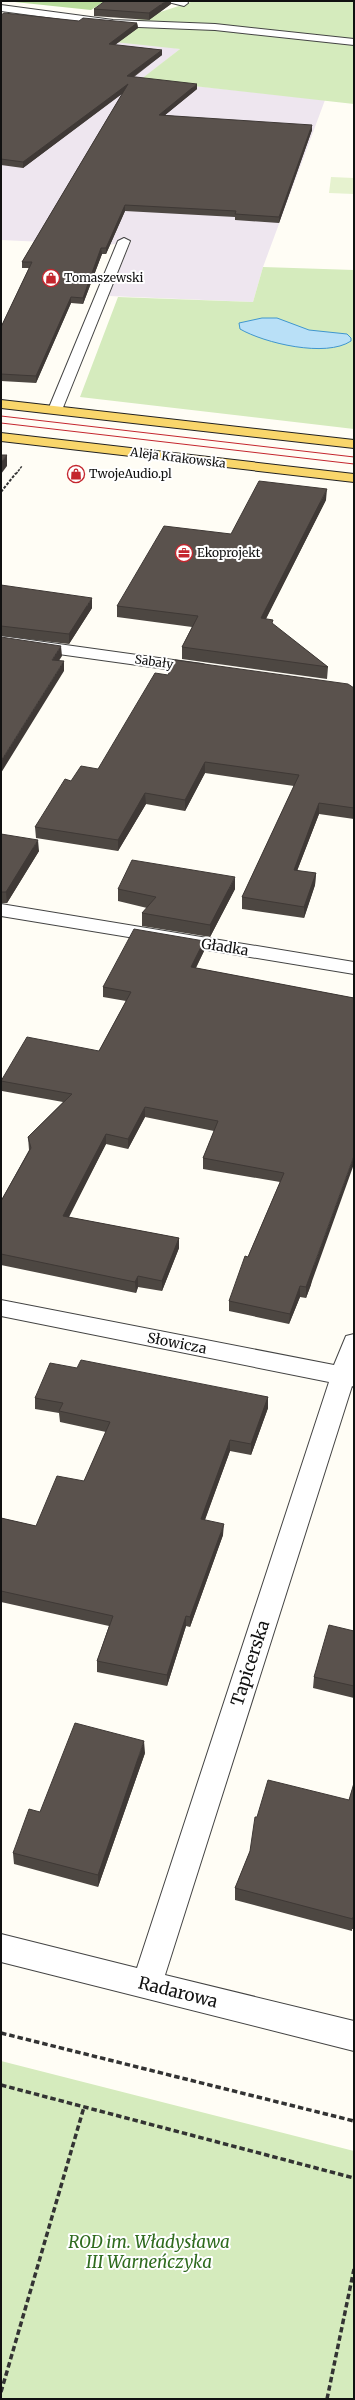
<svg xmlns="http://www.w3.org/2000/svg" width="355" height="2400" font-family="Merriweather,serif">
<style>
.industrial{fill:#eee6ef}
.green{fill:#d5ebbd}
.forest{fill:#b9dc9c}
.pitch{fill:#e6f2cf}
.water{fill:#b9e0f7;stroke:#3f96cf}
.lines{fill:none;stroke-linecap:round;stroke-linejoin:round}
.minor-casing{stroke:#444;stroke-width:2}
.major-casing{stroke:#222;stroke-width:2}
.path-far2{stroke:#333;stroke-width:1.5;stroke-dasharray:2.5 1;stroke-linecap:butt}
.path-far1{stroke:#333;stroke-width:2;stroke-dasharray:3 1.5;stroke-linecap:butt}
.path{stroke:#333;stroke-width:3.5;stroke-dasharray:5.5 3;stroke-linecap:butt}
.minor{fill:#fff;fill-rule:evenodd}
.major{fill:#f9d66b;fill-rule:evenodd}
.tram{stroke:#c4262e;stroke-width:1}
.wall{fill:#4d4742}
.shaded-wall{fill:#3f3936}
.building{fill:#5a524d;stroke:#3f3936}
.labels{text-anchor:middle;stroke-width:4;stroke-linejoin:round;paint-order:stroke}
.far-poi-label{font-size:12px;fill:#111;stroke:#fff;text-anchor:start}
.far-street-label{font-size:12px;fill:#111;stroke:#fff}
.street-label{font-size:14px;fill:#111;stroke:#fff}
.near-street-label{font-size:17px;fill:#111;stroke:#fff}
.near-park-label{font-size:17px;font-style:italic;fill:#2f6b1f;stroke:#fff}
</style>
<rect width="100%" height="100%" fill="#fffdf5"/>
<path class="industrial" d="M 1,16 L 180,49 L 141,80 L 325,100 L 263,267 L 253,302 L 109,296 L 131,241 L 109,245 L 1,240 Z"/>
<path class="green" d="M 194,1 L 354,1 L 354,39 L 208,23 L 130,22 Z
M 165,27 L 214,30 L 354,45 L 354,104 L 140,80 L 180,49 L 96,40 L 131,28 Z
M 263,267 L 354,270 L 354,429 L 80,397 L 118,297 L 253,302 Z
M 1,2061 L 354,2151 L 354,2399 L 1,2399 Z"/>
<path class="forest" d="M 5,1 L 105,1 L 91,10 Z"/>
<path class="pitch" d="M 331,177 L 354,178 L 354,194 L 329,193 Z"/>
<path class="water" d="M 262,318 L 277,318 L 309,330 L 347,334 L 351,338 L 351,341 C 326,358 264,343 240,329 L 239,323 Z"/>
<g class="lines">
<g class="minor-casing">
<path id="minor" d="M 164,1 L 187,1 L 188,3 L 184,6 Z
M 1,5 L 113,20 L 215,24 L 354,39 L 354,45 L 215,30 L 113,26 L 1,11 Z
M 124,238 L 130,241 L 62,410 L 60,413 L 50,413 L 48,410 L 118,241 Z
M 1,636 L 202,664 L 208,666 L 210,669 L 208,672 L 202,674 L 1,646 Z
M 1,904 L 354,962 L 354,974 L 1,916 Z
M 1,1300 L 334,1365 L 346,1336 L 354,1334 L 354,1387 L 352,1386 L 165,1975 L 354,2021 L 354,2051 L 1,1962 L 1,1934 L 137,1968 L 329,1382 L 1,1316 Z"/>
</g>
<g class="major-casing">
<path id="major" d="M 1,400 L 354,440 L 354,448 L 1,408 Z
M 1,433 L 354,474 L 354,482 L 1,441 Z"/>
</g>
<path class="path-far2" d="M 16,474 L 22,466"/>
<path class="path-far1" d="M 1,492 L 16,473"/>
<path class="path" d="M 1,2033 L 354,2121
M 1,2085 L 354,2178
M 1,2392 L 84,2107
M 327,2399 L 354,2269"/>
<use href="#minor" class="minor"/>
<use href="#major" class="major"/>
<path class="tram" d="M 1,416 L 354,457
M 1,423 L 354,464"/>
</g>
<path class="wall" d="M 171,4 L 149,20 L 94,16 L 94,9 Z
M 1,15 L 79,21 L 137,23 L 138,28 L 115,45 L 162,50 L 162,55 L 134,77 L 197,89 L 165,115 L 312,130 L 279,223 L 235,220 L 235,217 L 125,211 L 106,254 L 102,254 L 83,304 L 71,303 L 36,383 L 1,381 L 1,327 L 29,268 L 22,268 L 22,262 L 122,94 L 23,168 L 1,165 Z
M 326,500 L 266,619 L 328,667 L 327,679 L 182,659 L 182,647 L 192,627 L 117,617 L 117,606 L 231,534 Z
M 1,585 L 92,608 L 69,644 L 1,636 Z
M 168,675 L 354,688 L 354,819 L 319,814 L 297,871 L 316,873 L 315,885 L 304,918 L 242,909 L 242,897 L 294,786 L 205,773 L 185,811 L 146,804 L 118,851 L 36,838 L 35,827 L 71,781 L 98,769 Z
M 1,834 L 39,851 L 7,903 L 1,903 Z
M 118,889 L 235,889 L 210,937 L 142,926 L 142,913 L 147,908 L 118,901 Z
M 204,941 L 204,951 L 196,968 L 354,998 L 311,1285 L 306,1298 L 300,1297 L 289,1324 L 229,1311 L 229,1301 L 280,1182 L 203,1169 L 203,1158 L 214,1131 L 145,1117 L 128,1149 L 106,1144 L 68,1217 L 179,1238 L 179,1248 L 162,1291 L 138,1287 L 136,1293 L 1,1265 L 1,1201 L 29,1150 L 28,1137 L 63,1102 L 2,1091 L 1,1081 L 99,1051 L 126,1001 L 103,997 L 103,987 Z
M 77,1368 L 268,1397 L 268,1408 L 251,1455 L 230,1451 L 205,1520 L 223,1535 L 190,1627 L 186,1626 L 167,1686 L 97,1672 L 97,1661 L 109,1626 L 1,1602 L 1,1518 L 36,1526 L 84,1481 L 106,1432 L 60,1422 L 59,1413 L 35,1409 L 35,1398 Z
M 354,1631 L 354,1698 L 313,1688 L 314,1677 Z
M 145,1753 L 98,1887 L 14,1864 L 13,1853 L 40,1812 Z
M 354,1783 L 354,1929 L 352,1929 L 352,1931 L 235,1900 L 235,1888 L 250,1851 L 257,1817 L 349,1800 Z"/>
<path class="shaded-wall" d="M 166,1 L 171,1 L 171,4 L 149,20 L 149,13 Z
M 137,23 L 138,28 L 109,49 L 109,44 Z
M 162,50 L 162,55 L 127,81 L 127,76 Z
M 128,84 L 128,89 L 23,168 L 23,162 Z
M 197,84 L 197,89 L 159,120 L 159,115 Z
M 312,125 L 312,130 L 279,223 L 279,217 Z
M 125,205 L 125,211 L 106,254 L 106,248 Z
M 101,248 L 102,254 L 83,304 L 83,298 Z
M 71,297 L 71,303 L 36,383 L 36,376 Z
M 7,455 L 7,466 L 1,474 L 1,462 Z
M 327,489 L 326,500 L 260,630 L 261,618 Z
M 92,598 L 92,608 L 69,644 L 69,634 Z
M 61,646 L 62,656 L 53,670 L 52,660 Z
M 64,661 L 64,671 L 1,773 L 1,761 Z
M 205,762 L 205,773 L 185,811 L 185,800 Z
M 145,793 L 146,804 L 118,851 L 118,840 Z
M 319,803 L 319,814 L 293,881 L 294,870 Z
M 38,840 L 39,851 L 7,903 L 6,892 Z
M 316,873 L 315,885 L 304,918 L 304,907 Z
M 235,877 L 235,889 L 210,937 L 210,925 Z
M 204,941 L 204,951 L 191,977 L 191,967 Z
M 145,1107 L 145,1117 L 128,1149 L 128,1139 Z
M 106,1134 L 106,1144 L 64,1227 L 63,1216 Z
M 354,1156 L 354,1164 L 306,1298 L 306,1287 Z
M 179,1238 L 179,1248 L 162,1291 L 162,1281 Z
M 138,1276 L 138,1287 L 136,1293 L 135,1282 Z
M 300,1286 L 300,1297 L 289,1324 L 290,1314 Z
M 2,1393 L 2,1401 L 1,1404 L 1,1395 Z
M 268,1397 L 268,1408 L 251,1455 L 251,1444 Z
M 230,1440 L 230,1451 L 201,1530 L 201,1519 Z
M 224,1524 L 223,1535 L 190,1627 L 190,1617 Z
M 186,1616 L 186,1626 L 167,1686 L 167,1675 Z
M 144,1741 L 145,1753 L 98,1887 L 98,1875 Z"/>
<path class="building" d="M 105,1 L 166,1 L 149,13 L 94,9 Z
M 4,13 L 79,21 L 83,18 L 137,23 L 109,44 L 162,50 L 127,76 L 197,84 L 159,115 L 312,125 L 279,217 L 235,214 L 236,211 L 125,205 L 106,248 L 101,248 L 83,298 L 71,297 L 36,376 L 1,374 L 1,327 L 32,262 L 22,262 L 128,84 L 23,162 L 1,159 L 1,15 Z
M 1,455 L 7,455 L 1,462 Z
M 259,481 L 327,489 L 261,618 L 273,620 L 272,623 L 328,667 L 182,647 L 198,616 L 117,606 L 164,526 L 231,534 Z
M 1,585 L 92,598 L 69,634 L 1,626 Z
M 1,637 L 61,646 L 52,660 L 64,661 L 1,761 Z
M 175,660 L 348,684 L 354,688 L 354,808 L 319,803 L 294,870 L 316,873 L 304,907 L 242,897 L 299,775 L 205,762 L 185,800 L 145,793 L 118,840 L 35,827 L 65,779 L 71,781 L 81,766 L 98,769 L 155,673 L 168,675 Z
M 1,834 L 38,840 L 6,892 L 1,892 Z
M 132,860 L 235,877 L 210,925 L 142,913 L 156,897 L 118,889 Z
M 134,929 L 204,941 L 191,967 L 354,998 L 354,1156 L 306,1287 L 300,1286 L 290,1314 L 229,1301 L 245,1256 L 248,1257 L 284,1173 L 203,1158 L 218,1121 L 145,1107 L 128,1139 L 106,1134 L 63,1216 L 179,1238 L 162,1281 L 138,1276 L 135,1282 L 1,1254 L 1,1201 L 31,1148 L 28,1137 L 72,1094 L 1,1081 L 27,1037 L 99,1051 L 131,992 L 103,987 Z
M 81,1360 L 268,1397 L 251,1444 L 230,1440 L 201,1519 L 224,1524 L 190,1617 L 186,1616 L 167,1675 L 97,1661 L 113,1616 L 1,1591 L 1,1518 L 36,1526 L 57,1476 L 84,1481 L 110,1422 L 59,1411 L 63,1403 L 35,1398 L 50,1363 L 77,1368 Z
M 329,1625 L 354,1631 L 354,1686 L 314,1677 Z
M 75,1723 L 144,1741 L 98,1875 L 13,1853 L 29,1809 L 40,1812 Z
M 268,1780 L 349,1800 L 354,1783 L 354,1917 L 353,1917 L 353,1919 L 235,1888 L 250,1851 L 255,1817 L 257,1817 Z"/>
<defs>
<g id="shop-ring" transform="scale(0.9)"><circle r="9.5" fill="#fff" stroke="#c4262e" stroke-width="1.5"/><path d="M-5-2.5h2.3a2.7 3.5 0 0 1 5.4 0H5L5.5 6h-11ZM-1.5-2.5h3a1.5 2.3 0 0 0-3 0Z" fill="#c4262e"/></g>
<g id="office-ring" transform="scale(0.9)"><circle r="9.5" fill="#fff" stroke="#c4262e" stroke-width="1.5"/><path d="M-6-3h4V-5.5h4V-3h4V5H-6ZM-1-4.5V-3h2v-1.5ZM-6 0V1H6V0Z" fill="#c4262e"/></g>
</defs>
<g fill-rule="evenodd">
<use href="#shop-ring" x="51" y="278"/>
<use href="#shop-ring" x="76" y="474"/>
<use href="#office-ring" x="184" y="553"/>
</g>
<g class="labels">
<g class="far-poi-label">
<text x="64" y="282">Tomaszewski</text>
<text x="89" y="478">TwojeAudio.pl</text>
<text x="197" y="557">Ekoprojekt</text>
</g>
<g class="far-street-label">
<text transform="translate(178 458) rotate(7)" y="4">Aleja Krakowska</text>
<text transform="translate(154 662) rotate(8)" y="4">Sabały</text>
</g>
<g class="street-label">
<text transform="translate(225 947) rotate(9)" y="5">Gładka</text>
<text transform="translate(177 1343) rotate(11)" y="5">Słowicza</text>
</g>
<g class="near-street-label">
<text transform="translate(250 1663) rotate(-72)" y="6">Tapicerska</text>
<text transform="translate(178 1992) rotate(14)" y="6">Radarowa</text>
</g>
<g class="near-park-label">
<text x="149" y="2248">ROD im. Władysława<tspan x="149" dy="20">III Warneńczyka</tspan></text>
</g>
</g>
<rect width="355" height="2400" fill="none" stroke="#111111" stroke-width="4"/>
</svg>
